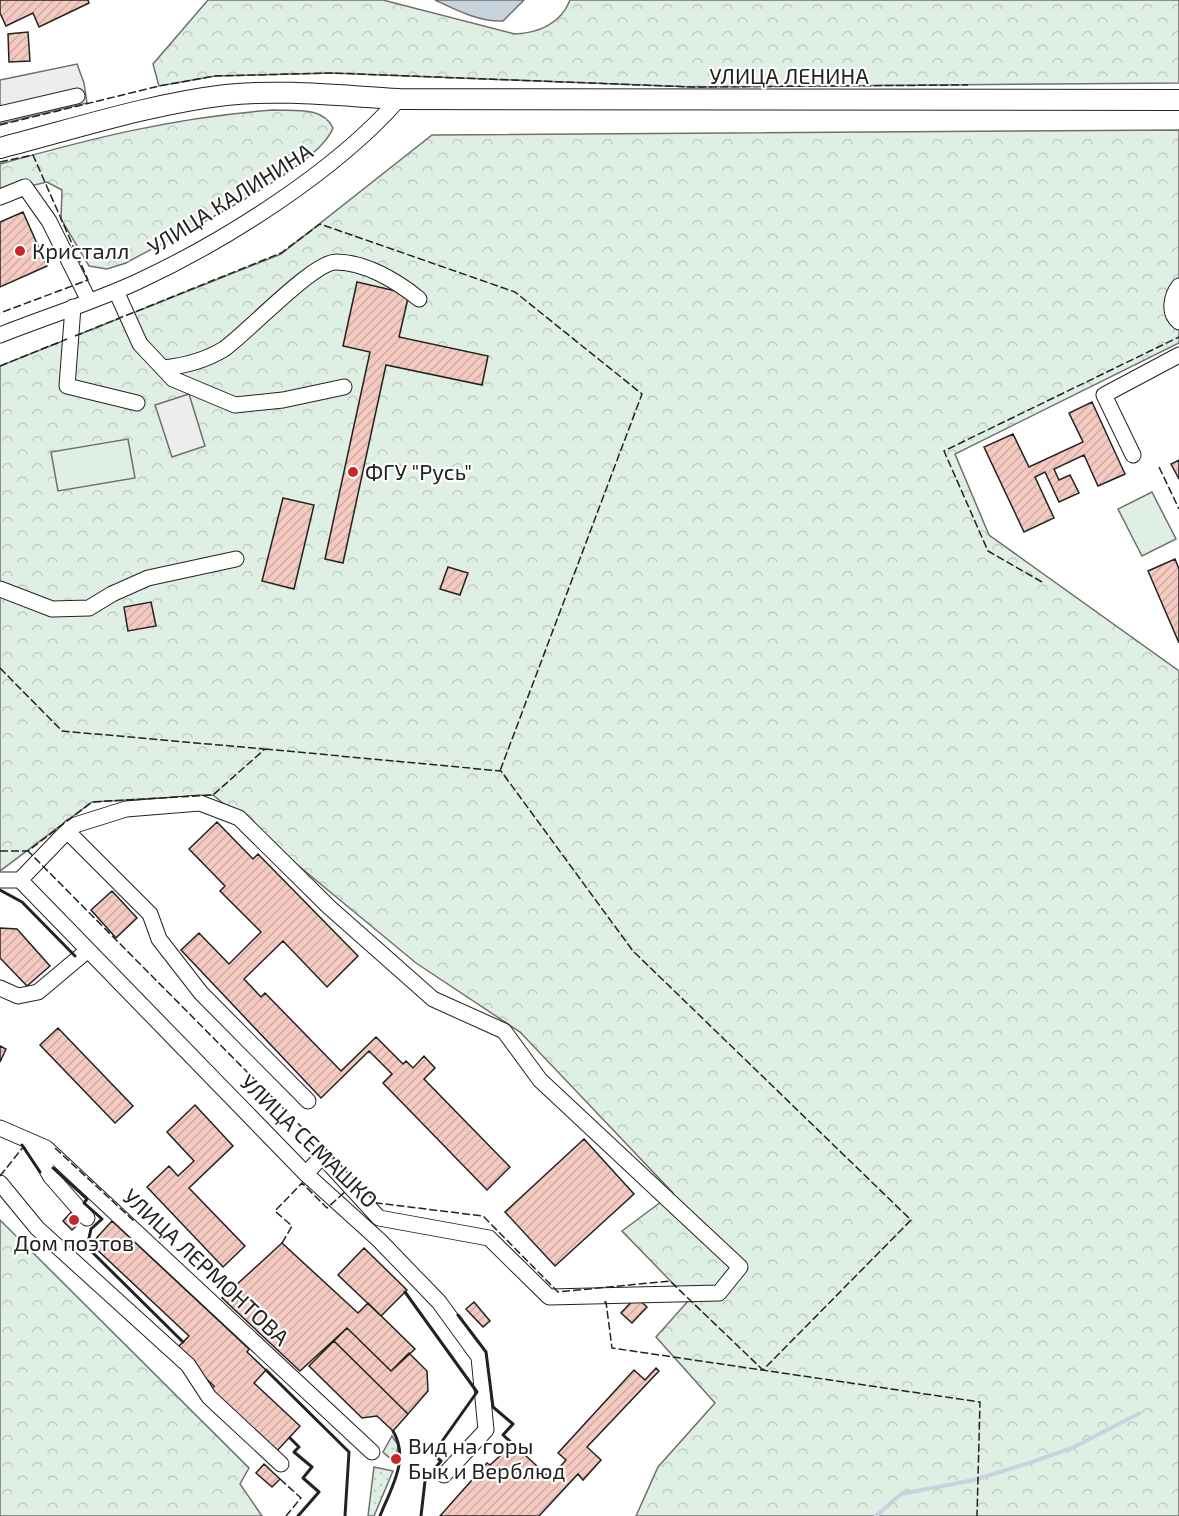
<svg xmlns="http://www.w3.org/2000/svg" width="1179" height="1516" font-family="'Exo 2',sans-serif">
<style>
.grass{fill:url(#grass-dots);stroke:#6f6f6f;stroke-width:1.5}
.forest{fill:url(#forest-crowns);stroke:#6f6f6f;stroke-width:1.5}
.garden{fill:#e0efe3;stroke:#6f6f6f;stroke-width:1.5}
.parking{fill:#ededed;stroke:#6f6f6f;stroke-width:1.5}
.water{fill:#c7d3dd;stroke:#6f6f6f;stroke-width:1.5}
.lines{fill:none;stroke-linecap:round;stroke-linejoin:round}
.stream{stroke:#c7d3dd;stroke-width:4}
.building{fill:url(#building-hatch);stroke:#222;stroke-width:1.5}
.minor-casing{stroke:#222;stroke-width:17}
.major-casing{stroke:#222;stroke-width:22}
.minor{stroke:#fff;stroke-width:15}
.major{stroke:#fff;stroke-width:20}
.fence{stroke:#222;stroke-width:1.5;stroke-dasharray:8 3;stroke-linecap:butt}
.wall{stroke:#222;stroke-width:3}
.poi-dot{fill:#c62828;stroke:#fff;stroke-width:2}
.labels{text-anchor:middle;stroke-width:4.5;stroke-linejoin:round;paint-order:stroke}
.street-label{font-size:22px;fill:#222;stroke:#fff}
.poi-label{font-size:22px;fill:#222;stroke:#fff;text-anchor:start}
</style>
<defs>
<pattern id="grass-dots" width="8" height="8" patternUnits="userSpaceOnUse" patternTransform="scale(1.5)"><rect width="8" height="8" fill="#e0efe3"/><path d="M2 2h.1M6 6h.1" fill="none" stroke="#c0cdc2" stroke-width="1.8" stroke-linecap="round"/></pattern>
<pattern id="forest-crowns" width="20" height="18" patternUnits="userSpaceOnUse" patternTransform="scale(1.5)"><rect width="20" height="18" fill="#e0efe3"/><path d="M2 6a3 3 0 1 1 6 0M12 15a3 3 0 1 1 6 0" fill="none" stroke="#c0cdc2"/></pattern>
<pattern id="building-hatch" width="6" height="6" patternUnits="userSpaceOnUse" patternTransform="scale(1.5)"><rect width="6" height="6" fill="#f3c9c0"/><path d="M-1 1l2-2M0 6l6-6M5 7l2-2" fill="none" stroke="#d0aca5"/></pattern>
</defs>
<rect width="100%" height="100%" fill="#fff"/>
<path class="grass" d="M 392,1436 L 398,1445 L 395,1463 L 383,1452 Z
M 374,1467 L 393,1471 L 374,1516 L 368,1516 Z"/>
<path class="forest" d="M 208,0 L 383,0 L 515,34 C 538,33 561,24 570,0 L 1179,0 L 1179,83 L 693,87 L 332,73 L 215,76 L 159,86 L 153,64 Z
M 273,110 C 293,111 323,106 333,128 C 318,170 169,238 126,263 L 107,269 L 89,266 L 61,219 L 62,190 L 47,182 L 0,193 L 0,164 C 93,138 176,117 273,110 Z
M 1179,130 L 1179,343 L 955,454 L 989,535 L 1179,671 L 1179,1516 L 636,1516 L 658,1467 L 715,1403 L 656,1337 L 689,1300 L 622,1231 L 673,1193 L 520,1032 L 416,963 L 213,795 L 92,802 L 0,871 L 0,366 L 281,254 L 432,135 Z
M 0,1220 L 249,1468 L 240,1484 L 262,1516 L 0,1516 Z"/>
<path class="garden" d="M 128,439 L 135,478 L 58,491 L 51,452 Z
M 1152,492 L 1176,539 L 1142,556 L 1118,509 Z"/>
<path class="parking" d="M 77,64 L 84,83 L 87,103 L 0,124 L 0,80 Z
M 189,394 L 205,446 L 172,457 L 155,405 Z"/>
<path class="water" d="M 435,0 L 524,0 L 503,21 C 479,22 456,10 435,0 Z"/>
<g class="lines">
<path class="stream" d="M 876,1516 L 901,1494 L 974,1480 L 1029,1463 L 1072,1448 L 1140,1413"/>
</g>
<path class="building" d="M 0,0 L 88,0 L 89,3 L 39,27 L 33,13 L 6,26 L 0,13 Z
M 28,32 L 30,61 L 9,62 L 8,34 Z
M 23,212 L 47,266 L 0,287 L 0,222 Z
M 357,282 L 409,294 L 399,337 L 488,356 L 482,385 L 386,365 L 343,563 L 325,559 L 370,352 L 343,346 Z
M 1092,402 L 1125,474 L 1098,486 L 1084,455 L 1054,469 L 1059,480 L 1070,475 L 1079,493 L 1059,502 L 1045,472 L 1035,477 L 1054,518 L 1024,532 L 984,447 L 1013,434 L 1029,467 L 1083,442 L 1069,413 Z
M 1179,460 L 1179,479 L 1171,464 Z
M 283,498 L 314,505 L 294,589 L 262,581 Z
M 1175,559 L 1179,569 L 1179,643 L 1148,571 Z
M 448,567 L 468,573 L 460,595 L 440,589 Z
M 151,602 L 156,626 L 128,631 L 124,607 Z
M 217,822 L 253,859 L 258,854 L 358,956 L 327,987 L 283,941 L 244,979 L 261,997 L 265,993 L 341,1071 L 376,1037 L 403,1064 L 406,1061 L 413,1068 L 424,1056 L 435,1068 L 424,1079 L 510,1167 L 487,1190 L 383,1083 L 392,1074 L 369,1051 L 321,1098 L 181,950 L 199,933 L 229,964 L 261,932 L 220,891 L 225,886 L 189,849 Z
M 112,891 L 137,918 L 116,938 L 91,910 Z
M 0,928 L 17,929 L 50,966 L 27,986 L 0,958 Z
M 58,1028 L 133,1106 L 115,1123 L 40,1045 Z
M 0,1046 L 6,1049 L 0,1062 Z
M 195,1105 L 233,1146 L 189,1188 L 245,1246 L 223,1267 L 147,1187 L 169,1166 L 178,1176 L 194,1161 L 167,1132 Z
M 584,1139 L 634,1194 L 555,1266 L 505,1212 Z
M 74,1209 L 84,1219 L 72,1230 L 63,1221 Z
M 112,1221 L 249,1349 L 247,1352 L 266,1370 L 254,1383 L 300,1426 L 275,1453 L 209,1391 L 214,1386 L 175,1350 L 189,1336 L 91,1244 Z
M 282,1243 L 358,1313 L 368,1303 L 415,1349 L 391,1371 L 347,1328 L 300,1371 L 222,1298 Z
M 364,1248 L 407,1290 L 381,1316 L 338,1275 Z
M 636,1297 L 647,1307 L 632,1323 L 621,1313 Z
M 474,1302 L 490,1321 L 483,1327 L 466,1309 Z
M 347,1328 L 391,1371 L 409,1353 L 427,1371 L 428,1391 L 408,1414 L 334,1341 Z
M 334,1341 L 408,1414 L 393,1431 L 377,1416 L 362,1418 L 309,1366 Z
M 656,1368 L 659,1371 L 587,1447 L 601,1460 L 583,1480 L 578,1474 L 539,1516 L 440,1516 L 487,1463 L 490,1465 L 513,1444 L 550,1478 L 566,1460 L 558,1453 L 634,1370 L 645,1380 Z
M 264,1464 L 280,1479 L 272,1487 L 256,1473 Z"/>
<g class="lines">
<g class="minor-casing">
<path id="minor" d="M 0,114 L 77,96
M 0,197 L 25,187 L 49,221 L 89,301
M 1179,286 C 1171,297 1168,313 1179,322
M 116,291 L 140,344 L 173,379 L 235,405 L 283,400 L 344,387
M 73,307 L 67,386 L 137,403
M 0,335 C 46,317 93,302 137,282 C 225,241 335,172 399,99
M 163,368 C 184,366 206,360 224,349 C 248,332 313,262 336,262 C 365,262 397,281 419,299
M 1133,455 L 1104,395 L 1179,355
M 0,589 L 52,609 L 89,608 L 112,594 L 148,578 L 236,559
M 67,831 L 150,914 L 159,939 L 201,993 L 308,1101
M 0,880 L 20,880 L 306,1174 L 379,1240 L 439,1302 L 479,1357 L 486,1430 L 444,1475
M 20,880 L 72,826 L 126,809 L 200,803 L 239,818 L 329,907 L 433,999 L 504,1031 L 540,1080 L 740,1267 L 719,1293 L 549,1297 L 489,1238 L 379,1218 L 322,1156 L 306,1174
M 0,988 L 18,996 L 38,992 L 88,950
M 0,1128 L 46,1148 L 372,1452
M 31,1142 L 51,1177 L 87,1218
M 0,1183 L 37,1228 L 188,1365 L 209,1397 L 281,1464"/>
</g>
<g class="major-casing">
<path id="major" d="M 0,148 C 74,129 150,104 226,95 C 283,89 341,96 399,99 L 1179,100"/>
</g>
<use href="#minor" class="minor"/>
<use href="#major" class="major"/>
<path class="fence" d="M 0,125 L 159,86 L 215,76 L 332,73 L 693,87 L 968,85
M 0,162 L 33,155 L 88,280 L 0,313
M 75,336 L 281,253 L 320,224 L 515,292 L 642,394 L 500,771
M 0,366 L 67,339
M 1159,467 L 1179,509
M 1042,582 L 988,551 L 944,451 L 1179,337
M 0,668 L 62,731 L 264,749
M 265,749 L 501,771 L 633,951 L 911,1220 L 763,1370 L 670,1281 L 558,1292 L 483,1216 L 377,1203 L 28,851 L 92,802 L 213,795 Z
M 0,851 L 28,851
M 55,1148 L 134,1221
M 0,1176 L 24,1146
M 282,1243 L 292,1226 L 275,1211 L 302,1183 L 327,1208 L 347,1190
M 604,1302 L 606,1302 L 612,1348 L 980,1402 L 977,1516
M 280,1479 L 301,1498 L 286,1516"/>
<path class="wall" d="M 0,890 L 22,902 L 75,956
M 22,1145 L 40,1172
M 53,1168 L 87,1199 L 84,1203 L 102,1219 L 91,1229 L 87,1247 L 183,1342
M 405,1292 L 477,1392 L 433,1454 L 441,1461 L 425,1481 L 421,1516
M 458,1315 L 486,1352 L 493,1407 L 513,1424 L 503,1435 L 513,1444
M 266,1370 L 349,1452 L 345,1516
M 290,1438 L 299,1447 L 294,1452 L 312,1467 L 303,1478 L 319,1492 L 298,1516
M 380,1516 C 391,1488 410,1459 393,1431"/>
</g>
<g class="poi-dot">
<circle cx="20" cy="251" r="6"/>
<circle cx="353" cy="472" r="6"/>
<circle cx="74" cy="1220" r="6"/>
<circle cx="396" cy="1459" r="6"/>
</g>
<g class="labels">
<g class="street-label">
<text x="789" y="84">УЛИЦА ЛЕНИНА</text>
<text transform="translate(230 199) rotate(-32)" y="8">УЛИЦА КАЛИНИНА</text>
<text transform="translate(309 1141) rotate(44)" y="8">УЛИЦА СЕМАШКО</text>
<text transform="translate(206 1267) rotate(43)" y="8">УЛИЦА ЛЕРМОНТОВА</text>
</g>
<g class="poi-label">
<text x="32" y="259">Кристалл</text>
<text x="365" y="480">ФГУ "Русь"</text>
<text x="74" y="1251" text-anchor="middle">Дом поэтов</text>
<text x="408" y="1454">Вид на горы<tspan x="408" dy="25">Бык и Верблюд</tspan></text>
</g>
</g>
</svg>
